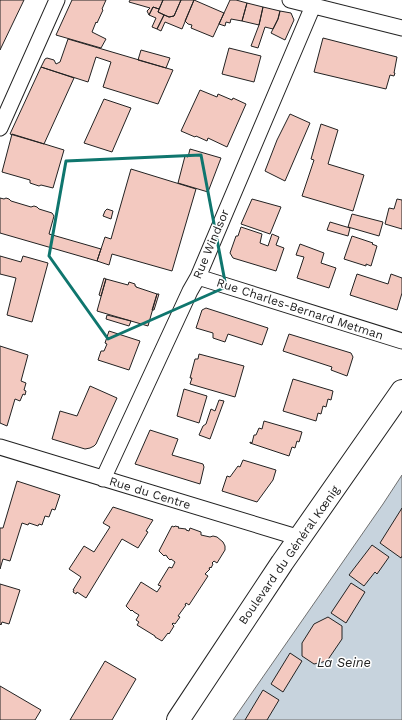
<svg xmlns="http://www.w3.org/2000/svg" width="402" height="720" font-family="'Work Sans',sans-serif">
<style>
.water{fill:#c7d3dd;stroke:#6f6f6f}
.building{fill:#f3c9c0;stroke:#222}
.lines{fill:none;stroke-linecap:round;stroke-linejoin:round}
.street-casing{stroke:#222;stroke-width:17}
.primary-casing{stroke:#222;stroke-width:24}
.street{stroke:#fff;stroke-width:15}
.primary{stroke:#fff;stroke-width:22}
.marked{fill:none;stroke:#0f766e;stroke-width:3;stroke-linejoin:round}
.labels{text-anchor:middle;stroke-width:3;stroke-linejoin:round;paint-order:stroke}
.street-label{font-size:12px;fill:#222;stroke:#fff}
.water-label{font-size:13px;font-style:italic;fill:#222;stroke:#fff}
</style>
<rect width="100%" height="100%" fill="#fff"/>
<path class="water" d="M 402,475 L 402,720 L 233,720 L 383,504 Z"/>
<path class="building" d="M 0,0 L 24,0 L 0,50 Z
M 72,0 L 106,0 L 102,9 L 103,10 L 97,23 L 96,22 L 92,32 L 106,39 L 101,48 L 56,35 Z
M 130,0 L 163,0 L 159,9 L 153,7 L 149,15 L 147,11 L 150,8 L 129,2 Z
M 163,0 L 181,0 L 174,16 L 169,17 L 158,12 Z
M 181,0 L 194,0 L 182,29 L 165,22 L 161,31 L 157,29 L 164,15 L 169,17 L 174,16 Z
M 194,0 L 224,13 L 213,37 L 191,28 L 192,25 L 188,24 L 185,21 Z
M 230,0 L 236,0 L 247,3 L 242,21 L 231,19 L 230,23 L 226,22 L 225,26 L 219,24 Z
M 247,3 L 263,7 L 259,25 L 242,21 Z
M 153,7 L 159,9 L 158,12 L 164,15 L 157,29 L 152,27 L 156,18 L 149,15 Z
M 263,7 L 280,11 L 278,19 L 273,29 L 265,27 L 258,48 L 251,46 L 259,25 Z
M 280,11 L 291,13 L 294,20 L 285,40 L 271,33 L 278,19 Z
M 323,38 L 397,57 L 394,73 L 395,73 L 394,76 L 390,75 L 386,89 L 314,72 Z
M 68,39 L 173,70 L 158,104 L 103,87 L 111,62 L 96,57 L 88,82 L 41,67 L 45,59 L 47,58 L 54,60 L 56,64 L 60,62 Z
M 229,48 L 261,56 L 254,82 L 222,74 Z
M 141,50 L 170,58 L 166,68 L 138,60 Z
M 41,67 L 74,78 L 44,144 L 10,134 Z
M 200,90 L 217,97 L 218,94 L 232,100 L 233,98 L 246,104 L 227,147 L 208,138 L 207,141 L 196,136 L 195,137 L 181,131 Z
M 104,99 L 131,108 L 112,152 L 84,143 Z
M 290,114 L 310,123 L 285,181 L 265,171 L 277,140 Z
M 321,124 L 338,130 L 328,164 L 364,175 L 353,211 L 302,196 L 314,160 L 311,159 Z
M 12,134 L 64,150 L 53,188 L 41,185 L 39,186 L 30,183 L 30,180 L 2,172 Z
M 190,149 L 221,158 L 208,192 L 178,183 L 185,156 L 188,157 Z
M 131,169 L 196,189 L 172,271 L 112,254 L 109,265 L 97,261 L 105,237 L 111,239 Z
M 0,198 L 4,199 L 6,198 L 9,199 L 11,201 L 31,207 L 34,206 L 37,207 L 39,209 L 52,213 L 54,216 L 49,234 L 101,249 L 97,261 L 0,233 Z
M 252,199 L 281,207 L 270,234 L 241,224 Z
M 397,199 L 402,200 L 402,229 L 385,224 L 389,208 L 394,209 Z
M 107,209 L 113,211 L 111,219 L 103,216 L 105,211 Z
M 352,214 L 383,222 L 379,236 L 348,227 Z
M 330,222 L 350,228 L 348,236 L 327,230 Z
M 241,227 L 262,234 L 260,243 L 268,246 L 272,234 L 279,237 L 276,245 L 284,248 L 276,271 L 233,258 L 230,253 L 236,236 L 238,236 Z
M 352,236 L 373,243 L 372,244 L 377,246 L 371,266 L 366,264 L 366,266 L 344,259 Z
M 300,244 L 324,253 L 321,263 L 336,268 L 329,288 L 297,278 L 304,257 L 296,255 Z
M 0,256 L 21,262 L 23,256 L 48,263 L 32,322 L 7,315 L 16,278 L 0,274 Z
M 357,274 L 388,284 L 391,274 L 402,278 L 402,293 L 397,310 L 350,295 Z
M 104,278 L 106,279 L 101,296 L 99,295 Z
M 106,279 L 128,285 L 129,282 L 135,284 L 135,286 L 136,286 L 136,287 L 157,294 L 148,326 L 97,311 Z
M 157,294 L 159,294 L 154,310 L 152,310 Z
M 206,308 L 268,328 L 262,345 L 228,334 L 225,342 L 213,338 L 213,333 L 196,328 L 202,310 Z
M 107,315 L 131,321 L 129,326 L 106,319 Z
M 109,331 L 140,341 L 129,370 L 98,360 L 101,351 L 104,351 L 107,344 L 105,343 Z
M 289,334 L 351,353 L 353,357 L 347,376 L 331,370 L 332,367 L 283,351 Z
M 0,346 L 28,355 L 21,381 L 26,383 L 24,390 L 26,391 L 25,395 L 23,394 L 20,401 L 15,399 L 7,426 L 0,423 Z
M 199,354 L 244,366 L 235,397 L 190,384 L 192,378 L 190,378 L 195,359 L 198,359 Z
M 293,379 L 333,391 L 331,400 L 328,399 L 326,407 L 323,406 L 321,414 L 318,413 L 316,421 L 283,411 Z
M 90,386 L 117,398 L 96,444 L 94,446 L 90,448 L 85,449 L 52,439 L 60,411 L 77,416 Z
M 184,389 L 207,396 L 199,423 L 177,416 Z
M 219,400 L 224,401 L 210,439 L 199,435 L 203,426 L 206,424 L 211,409 L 215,411 Z
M 264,421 L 302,432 L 299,442 L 297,441 L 295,448 L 292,447 L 289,456 L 250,443 L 250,442 L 252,443 L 254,435 L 256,435 L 259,428 L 262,429 Z
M 150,430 L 178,439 L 172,455 L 203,464 L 204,467 L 200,484 L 135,464 Z
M 243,460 L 276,470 L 273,480 L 257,502 L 222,491 L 227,476 L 230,477 L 238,466 L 240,467 Z
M 17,481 L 60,495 L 55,510 L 52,509 L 49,517 L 45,516 L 42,525 L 39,524 L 38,526 L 29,523 L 28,525 L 22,523 L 10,561 L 3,559 L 0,569 L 0,528 L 3,528 Z
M 113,507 L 153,520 L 146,531 L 148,532 L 138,548 L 122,539 L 86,598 L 77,592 L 76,594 L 73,592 L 74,590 L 73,590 L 81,577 L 69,569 L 84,546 L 94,552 L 110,527 L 103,523 Z
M 402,508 L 402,556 L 401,558 L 380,543 Z
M 172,526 L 174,527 L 175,526 L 179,527 L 178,528 L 186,529 L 186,530 L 189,531 L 190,528 L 201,532 L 201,535 L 210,537 L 213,536 L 217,537 L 223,542 L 225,546 L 225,550 L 217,563 L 214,561 L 212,563 L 213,564 L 211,568 L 210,567 L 209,569 L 210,569 L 205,574 L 208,576 L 189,605 L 186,603 L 185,605 L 186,605 L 178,616 L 180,617 L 175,624 L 173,623 L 172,624 L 174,626 L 169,634 L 168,633 L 162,641 L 155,637 L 155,636 L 137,625 L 139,622 L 136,620 L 139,615 L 134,612 L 132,610 L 131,611 L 126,606 L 141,582 L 157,592 L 161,586 L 158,585 L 169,567 L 172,568 L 175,562 L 171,559 L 170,560 L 167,557 L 167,556 L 165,555 L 164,556 L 159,551 Z
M 372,545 L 389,557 L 377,574 L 375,572 L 364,586 L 349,575 Z
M 351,583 L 365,592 L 346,623 L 331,613 Z
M 0,584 L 20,590 L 9,624 L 2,622 L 1,625 L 0,624 Z
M 328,617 L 342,626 L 342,639 L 327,661 L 314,664 L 302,656 L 302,643 L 314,624 Z
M 290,653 L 302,661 L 283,692 L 271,684 Z
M 105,661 L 136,679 L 112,720 L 70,720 Z
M 0,686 L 41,710 L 35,720 L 0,720 Z
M 263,690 L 279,700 L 267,720 L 245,720 Z"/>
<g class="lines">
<g class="street-casing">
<path id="street" d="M 290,0 L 402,28
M 0,128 L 57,0
M 198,277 L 402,341
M 0,447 L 300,538
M 103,479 L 190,291 L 198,277 L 313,6"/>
</g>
<g class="primary-casing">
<path id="primary" d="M 178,720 L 282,563 L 402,391"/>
</g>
<use href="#street" class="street"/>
<use href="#primary" class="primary"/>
</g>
<path class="marked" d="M 201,155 L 226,287 L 108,339 L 49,256 L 66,161 Z"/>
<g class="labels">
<g class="street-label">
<text transform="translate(211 244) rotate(-67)" y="4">Rue Windsor</text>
<text transform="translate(300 309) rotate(18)" y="4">Rue Charles-Bernard Metman</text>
<text transform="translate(150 493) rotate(17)" y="4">Rue du Centre</text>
<text transform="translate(289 555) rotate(-55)" y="4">Boulevard du Général Kœnig</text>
</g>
<g class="water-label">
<text x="344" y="667">La Seine</text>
</g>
</g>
</svg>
